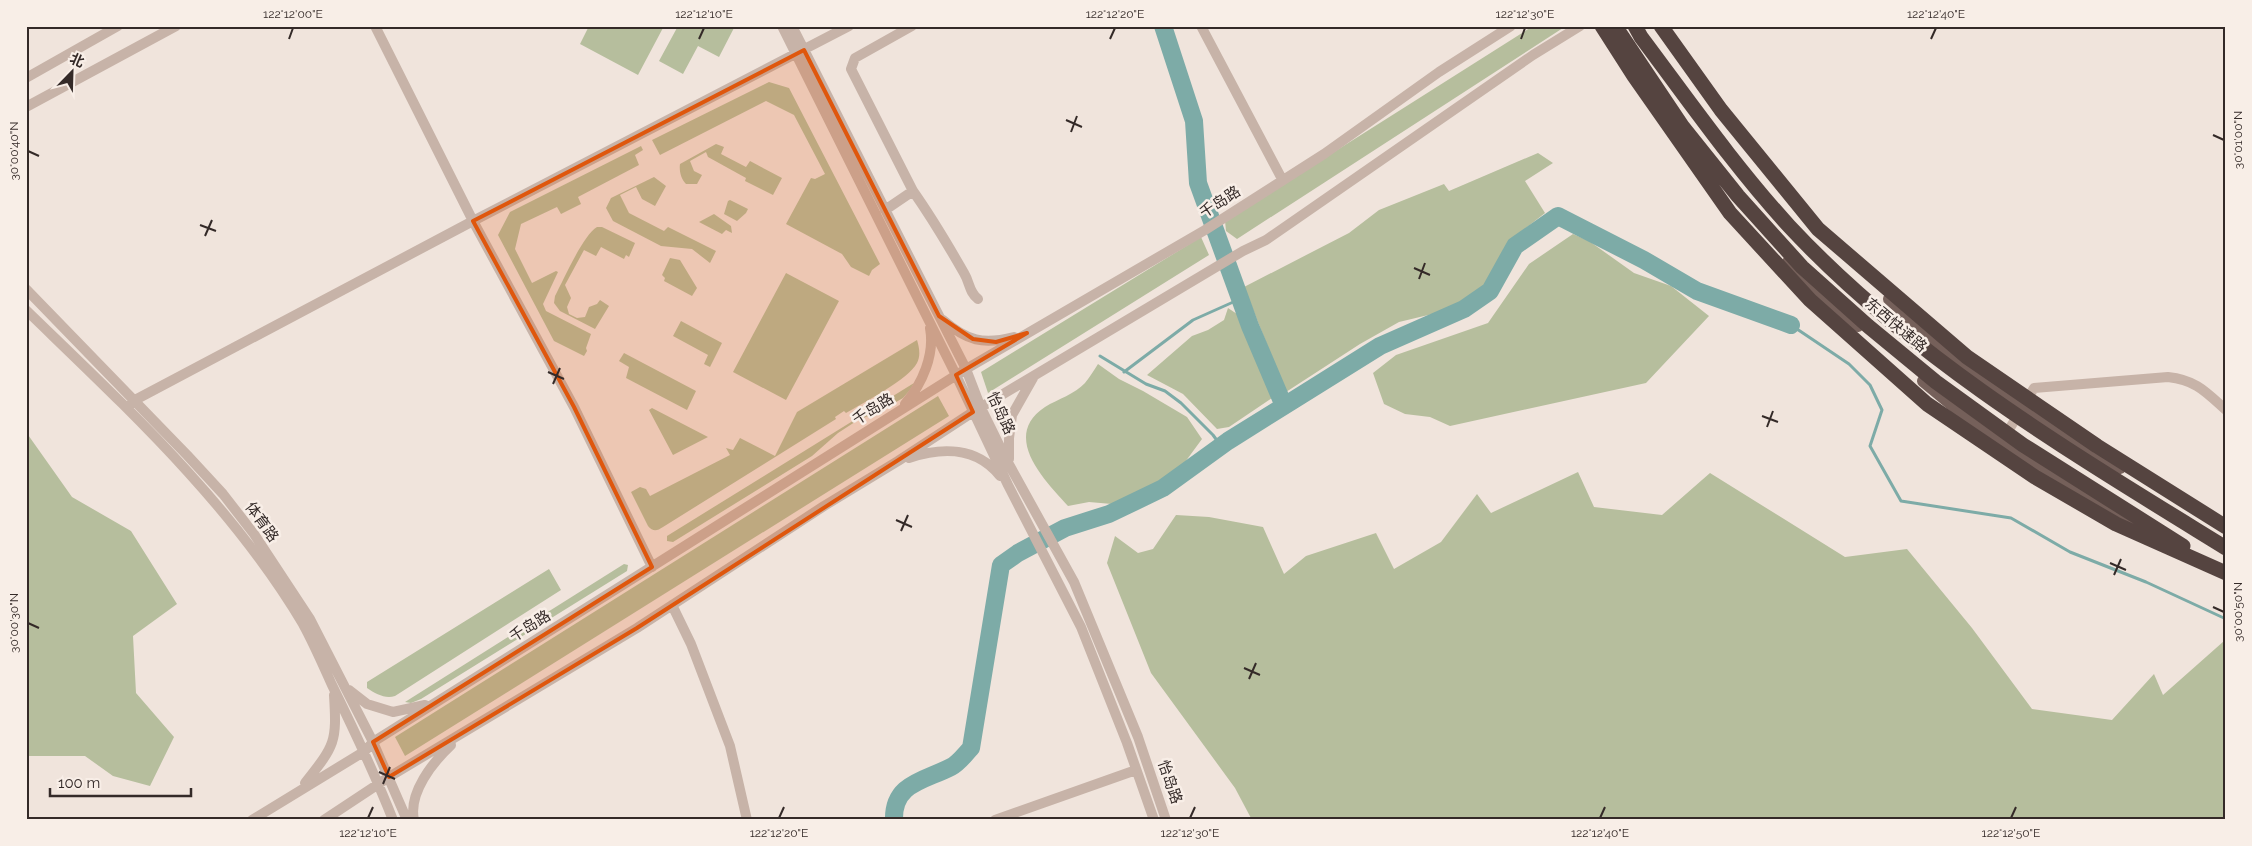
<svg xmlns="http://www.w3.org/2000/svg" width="2252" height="846" font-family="Raleway,'Noto Sans SC',sans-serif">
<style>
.green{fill:#b6be9d}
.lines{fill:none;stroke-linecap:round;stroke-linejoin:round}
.stream{stroke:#7daba7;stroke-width:3}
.river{stroke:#7daba7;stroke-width:18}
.minor{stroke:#c7b3a8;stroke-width:10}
.major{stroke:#75605a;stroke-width:12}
.highway{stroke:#554440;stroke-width:15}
.marked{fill:#df570d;fill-opacity:0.2;stroke:#df570d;stroke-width:4;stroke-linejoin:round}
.ticks{fill:none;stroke:#342a28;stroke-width:2}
.labels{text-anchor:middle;stroke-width:5;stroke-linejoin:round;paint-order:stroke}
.street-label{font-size:15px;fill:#342a28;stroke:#f8eee7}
.neatline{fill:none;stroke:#342a28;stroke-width:2}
.ticks-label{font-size:12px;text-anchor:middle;fill:#342a28}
</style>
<rect width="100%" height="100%" fill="#f0e4dc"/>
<path class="green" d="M 589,26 L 664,26 L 638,75 L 580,44 Z
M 678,26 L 735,26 L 719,57 L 698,46 L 683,74 L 659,61 Z
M 1533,26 L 1566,26 L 1237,239 L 1226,231 L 1225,221 Z
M 769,82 L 789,88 L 880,264 L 872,270 L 869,276 L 851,267 L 842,254 L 786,224 L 811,178 L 815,179 L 825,174 L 794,115 L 766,101 L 660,155 L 652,140 Z
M 716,144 L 724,147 L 721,154 L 746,167 L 750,161 L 782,178 L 773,195 L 745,181 L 746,178 L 708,157 L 706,152 L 690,161 L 694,171 L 702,175 L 697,184 L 686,184 C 681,179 679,171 680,164 Z
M 641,146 L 643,150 L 635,155 L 639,165 L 578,197 L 581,204 L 561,214 L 557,207 L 521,224 L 515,249 L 532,283 L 556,271 L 558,272 L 543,304 L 546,311 L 591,334 L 586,348 L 587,351 L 584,356 L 554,341 L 498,235 L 510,212 Z
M 1538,153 L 1553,163 L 1525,181 L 1545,213 L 1512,239 L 1487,286 L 1445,311 L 1399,322 L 1360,344 L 1286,392 L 1244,287 L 1349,233 L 1379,210 L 1444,184 L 1449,191 Z
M 654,177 L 666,186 L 655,206 L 642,199 L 636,187 L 620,195 L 629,213 L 664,231 L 668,227 L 716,251 L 710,263 L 692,249 L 661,246 L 613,221 L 606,208 L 611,198 Z
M 730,200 L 748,209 L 746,213 L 737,221 L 724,214 L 728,201 Z
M 714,214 L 731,226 L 732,233 L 726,230 L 722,234 L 699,222 Z
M 597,227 L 602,227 L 635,243 L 629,257 L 626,255 L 624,259 L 601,247 L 596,256 L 584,250 L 565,285 L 571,298 L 567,307 L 569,314 L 577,318 L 585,317 L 589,307 L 597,304 L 600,300 L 609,306 L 595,329 L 560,311 L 554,303 L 555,296 C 563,281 583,235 597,227 Z
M 1573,234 L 1589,241 L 1634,273 L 1671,286 L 1709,316 L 1646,383 L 1450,426 L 1430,417 L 1405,414 L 1384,404 L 1373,373 L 1396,355 L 1488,323 L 1529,264 Z
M 1201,237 L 1209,255 L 988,393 L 981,372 Z
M 670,258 L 680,260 L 697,288 L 692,296 L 664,281 L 665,278 L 662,275 Z
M 786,273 L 839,301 L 786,400 L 733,372 Z
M 1228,308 L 1237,314 L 1243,323 L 1275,396 L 1229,427 L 1217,429 L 1183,394 L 1147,375 L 1192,336 L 1208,330 L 1224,320 Z
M 681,321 L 722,343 L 710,367 L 704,364 L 708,355 L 673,336 Z
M 917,340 C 919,347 921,355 917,363 C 909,379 863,403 846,413 L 844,411 L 835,417 L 836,419 L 663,527 C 657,531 653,532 648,526 L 631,492 L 640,487 L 646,489 L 650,496 L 730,455 L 726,448 L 733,450 L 740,438 L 775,456 L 797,412 Z
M 624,353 L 696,391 L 687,410 L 626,378 L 629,367 L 619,361 Z
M 1098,364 L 1119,379 L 1143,391 L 1187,417 L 1202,439 L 1177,473 L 1143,493 L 1112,504 L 1089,502 L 1068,506 C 1044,480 1001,436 1045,407 C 1058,399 1075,394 1085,383 C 1090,377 1094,370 1098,364 Z
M 914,383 L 910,390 L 903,398 L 879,412 L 858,420 L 838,433 L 812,456 L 673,542 L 667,541 L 667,536 Z
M 938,396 L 949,416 L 405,756 L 395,737 Z
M 652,408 L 708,437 L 673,455 L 649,410 Z
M 26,432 L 72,497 L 131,531 L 177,604 L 133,636 L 136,693 L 174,737 L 150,786 L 113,776 L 85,756 L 26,756 Z
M 1578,472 L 1594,507 L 1662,515 L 1710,473 L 1845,557 L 1907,549 L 1972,628 L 2032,709 L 2112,720 L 2154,674 L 2163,695 L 2224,641 L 2226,642 L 2226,820 L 1252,820 L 1235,788 L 1151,673 L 1107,563 L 1115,536 L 1138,553 L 1153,549 L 1176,515 L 1209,517 L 1263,527 L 1284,574 L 1306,556 L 1376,533 L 1394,569 L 1441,542 L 1477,494 L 1491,513 Z
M 624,564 L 628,565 L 627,571 L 421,699 L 411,703 L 405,702 Z
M 549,569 L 561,590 L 395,696 C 385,699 376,694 367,688 L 367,682 Z"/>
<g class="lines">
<path class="stream" d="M 1791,325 L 1849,364 L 1870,385 L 1882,410 L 1870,446 L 1901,501 L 2011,518 L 2070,552 L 2146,582 L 2226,619
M 1100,356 L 1146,384 L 1165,391 L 1181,403 L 1213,435 L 1221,446
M 1124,372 L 1193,320 L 1240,299"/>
<path class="river" d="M 1163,26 L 1194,121 L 1198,183 L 1250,326 L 1284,406
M 894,820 C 893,783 924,781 951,767 C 959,763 965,754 971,748 L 1001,565 L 1018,553 L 1065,528 L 1109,514 L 1163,488 L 1228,441 L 1380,346 L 1464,309 L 1490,291 L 1515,246 L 1558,216 L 1644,260 L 1697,291 L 1791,325"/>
<path class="minor" d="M 375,26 L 473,221 L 574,407 L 652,567
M 782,26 L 956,375 L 1008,485 L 1081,627 L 1127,743 L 1154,820
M 792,26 L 966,369 L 981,408 L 1006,459 L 1074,582 L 1138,737 L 1166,820
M 912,26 L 855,58 L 851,69 L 913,191
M 1201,26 L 1282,179
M 26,78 L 118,26
M 26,107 L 176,26
M 885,210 L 913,191 C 932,218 948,245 964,273 C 970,283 969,292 978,299
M 26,289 L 187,455 L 223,494 L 254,534 L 310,619 L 373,742 L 407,820
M 26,310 C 126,407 231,503 303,624 C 314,644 323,665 332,685 C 354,730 375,774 393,820
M 943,320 C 967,341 983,345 1014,337
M 905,404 C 922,384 935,355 930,328
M 126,407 L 135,400 L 473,221 L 849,26
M 2004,438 L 2034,388 L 2168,377 C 2196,380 2206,392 2226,410
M 909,458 C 942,447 977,447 1000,476
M 1009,459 L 1009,438 L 1012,415 L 1033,378
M 672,605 L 691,644 L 730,746 L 747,820
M 349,690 L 367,704 L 393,712 L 425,705
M 305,783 C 335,745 337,743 334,695
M 252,820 L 365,751 L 373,742 L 966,369 L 1205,230 L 1324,154 L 1439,72 L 1511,26
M 324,820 L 389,777 L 637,628 L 824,506 L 898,461 L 973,412 L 1243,251 L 1266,240 L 1533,55 L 1580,26
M 414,820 C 408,793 433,762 451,745
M 995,820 L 1136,770"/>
<path class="major" d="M 1788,262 L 1807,284 L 1858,326
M 1889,299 L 1931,339 L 2022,408 L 2120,468
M 1923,381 L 1992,438 L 2139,529"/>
<path class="highway" d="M 1602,26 L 1634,76 L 1730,213 L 1810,300 L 1927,404 L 2035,477 L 2116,524 L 2226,573
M 1615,26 L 1682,126 L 1738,196 L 1802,267 L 1868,326 L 1936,382 L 2023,445 L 2183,546
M 1635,26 L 1641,37 C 1689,101 1735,167 1789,226 C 1913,359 2072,453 2226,548
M 1661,26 L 1721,110 L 1818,229 L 1967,357 L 2097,446 L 2226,527"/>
</g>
<path class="marked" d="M 804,50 L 939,316 L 973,339 L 996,342 L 1027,333 L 956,375 L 973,412 L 637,628 L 389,777 L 373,742 L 652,567 L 574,407 L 473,221 Z"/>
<path class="ticks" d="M 289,39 L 293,28M 699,39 L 704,28M 1110,39 L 1115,28M 1521,39 L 1525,28M 1931,39 L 1936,28M 1066,120 L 1082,127M 1071,132 L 1077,116M 2213,135 L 2224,140M 28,151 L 39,156M 200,225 L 216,231M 205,236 L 212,220M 1414,268 L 1430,275M 1419,279 L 1425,263M 548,372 L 564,379M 553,384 L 560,368M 1762,416 L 1778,422M 1767,427 L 1773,411M 896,520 L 912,527M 901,531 L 908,515M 2110,563 L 2126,570M 2114,575 L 2121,559M 2213,607 L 2224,612M 28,623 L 39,628M 1244,668 L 1260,675M 1249,679 L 1256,663M 379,772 L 395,779M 383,784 L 390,767M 368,818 L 373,807M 779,818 L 784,807M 1190,818 L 1195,807M 1600,818 L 1605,807M 2011,818 L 2016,807"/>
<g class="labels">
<g class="street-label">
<text transform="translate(1220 202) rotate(-33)" y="5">千岛路</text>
<text transform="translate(1896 325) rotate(40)" y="5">东西快速路</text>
<text transform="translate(873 409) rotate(-32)" y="5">千岛路</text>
<text transform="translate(1001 413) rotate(65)" y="5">怡岛路</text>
<text transform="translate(262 522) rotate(54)" y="5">体育路</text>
<text transform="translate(530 626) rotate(-32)" y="5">千岛路</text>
<text transform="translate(1170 782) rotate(71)" y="5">怡岛路</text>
</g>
</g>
<rect width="2252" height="846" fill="none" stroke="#f8eee7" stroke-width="55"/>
<g transform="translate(72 72) rotate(23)" stroke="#f8eee7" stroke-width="4" paint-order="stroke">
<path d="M0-4L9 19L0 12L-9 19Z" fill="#342a28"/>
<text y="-8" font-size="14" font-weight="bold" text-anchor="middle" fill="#342a28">北</text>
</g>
<path d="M50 788v8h141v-8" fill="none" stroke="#342a28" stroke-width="2.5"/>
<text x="58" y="788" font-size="15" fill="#342a28" stroke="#f8eee7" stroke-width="4" paint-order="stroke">100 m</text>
<rect x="28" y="28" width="2196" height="790" class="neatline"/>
<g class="ticks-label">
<text x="293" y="18">122°12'00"E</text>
<text x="704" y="18">122°12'10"E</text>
<text x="1115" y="18">122°12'20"E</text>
<text x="1525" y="18">122°12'30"E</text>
<text x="1936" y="18">122°12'40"E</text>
<text transform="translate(2238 140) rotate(-90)" y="4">30°01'00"N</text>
<text transform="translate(14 151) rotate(-90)" y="4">30°00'40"N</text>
<text transform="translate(2238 612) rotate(-90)" y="4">30°00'50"N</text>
<text transform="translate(14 623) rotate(-90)" y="4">30°00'30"N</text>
<text x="368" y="837">122°12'10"E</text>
<text x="779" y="837">122°12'20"E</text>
<text x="1190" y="837">122°12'30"E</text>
<text x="1600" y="837">122°12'40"E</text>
<text x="2011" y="837">122°12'50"E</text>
</g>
</svg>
